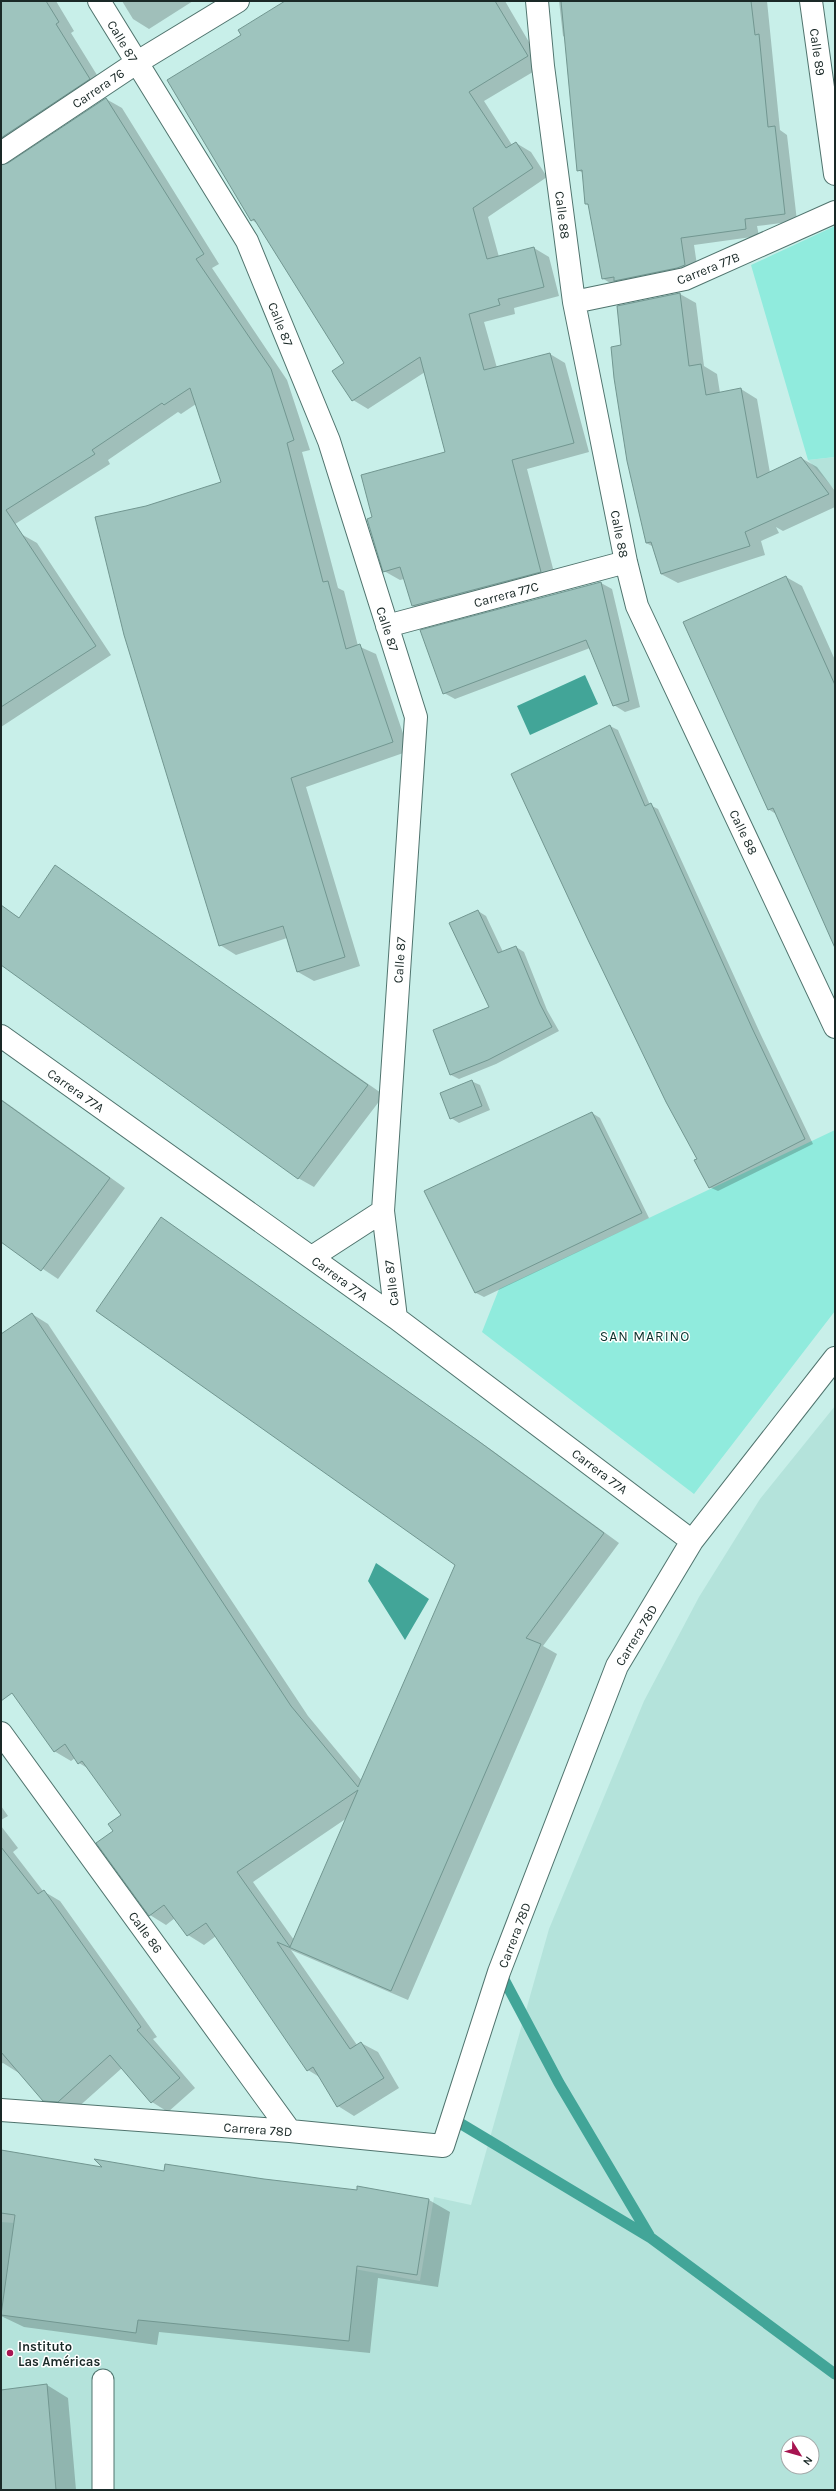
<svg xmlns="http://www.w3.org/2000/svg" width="836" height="2491" font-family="Karla,sans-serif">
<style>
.built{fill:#b4e3db;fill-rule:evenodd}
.green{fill:#90ebdd}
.water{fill:#42a598}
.shadow{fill:#0003;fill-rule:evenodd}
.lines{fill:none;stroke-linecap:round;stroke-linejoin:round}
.stream{stroke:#42a598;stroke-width:11}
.building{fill:#9ec4be;stroke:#729791;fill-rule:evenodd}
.service-casing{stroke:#50746e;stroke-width:23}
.minor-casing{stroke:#50746e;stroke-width:24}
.service{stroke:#fff;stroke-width:21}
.minor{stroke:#fff;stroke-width:22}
.poi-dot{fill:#a71551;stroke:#fff;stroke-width:1.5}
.labels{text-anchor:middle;stroke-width:3;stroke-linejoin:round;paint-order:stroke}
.street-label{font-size:13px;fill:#1a2927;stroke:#fff}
.poi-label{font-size:13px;font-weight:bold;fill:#1a2927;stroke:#fff;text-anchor:start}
.neighbourhood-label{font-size:14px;letter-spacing:1px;fill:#0e322d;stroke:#fff}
</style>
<rect width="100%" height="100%" fill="#c8efe9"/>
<path class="built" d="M 835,457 L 835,490 L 808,460 Z
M 835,1406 L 835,2490 L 1,2490 L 1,2222 L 163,2234 L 420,2281 L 434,2197 L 471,2205 L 549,1929 L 644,1701 L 699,1597 L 760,1499 ZM 788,2443 L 812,2443 L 812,2467 L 788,2467 Z"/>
<path class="green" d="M 835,226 L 835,457 L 808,460 L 751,265 Z
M 835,1130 L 835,1311 L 694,1494 L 482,1332 L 499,1289 Z"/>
<path class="water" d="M 585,675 L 598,704 L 530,735 L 517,706 Z
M 376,1563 L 429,1599 L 405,1640 L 368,1581 Z"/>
<path class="shadow" d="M 1,1 L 56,1 L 74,31 L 71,33 L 105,88 L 5,157 L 6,165 L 106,99 L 122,108 L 219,264 L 212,268 L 287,380 L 310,450 L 302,452 L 338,588 L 344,591 L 358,646 L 376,654 L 409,751 L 306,787 L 360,966 L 314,981 L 298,972 L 287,938 L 236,955 L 220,945 L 146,506 L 222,483 L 196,404 L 181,414 L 178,412 L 108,460 L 110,464 L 1,533 Z
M 122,1 L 193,1 L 149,29 L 133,19 Z
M 286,1 L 505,1 L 543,66 L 484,101 L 512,145 L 516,143 L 531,152 L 547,177 L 488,217 L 499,257 L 534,248 L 549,257 L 559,296 L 514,308 L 515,314 L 484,322 L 497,368 L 550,354 L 565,363 L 589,452 L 527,469 L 556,580 L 429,615 L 413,606 L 404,579 L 400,580 L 384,571 L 373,518 L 446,452 L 425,372 L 368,409 L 353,400 L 345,364 L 258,224 L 252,220 L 242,35 Z
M 559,1 L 767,1 L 780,130 L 787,135 L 797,221 L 757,226 L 759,236 L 694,245 L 698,272 L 615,286 L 602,278 L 589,205 L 586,204 L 583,173 L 578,170 L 566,38 L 563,36 Z
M 680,294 L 696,303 L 704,366 L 717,374 L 720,393 L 741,389 L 757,399 L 770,473 L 801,458 L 817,467 L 835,491 L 835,507 L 783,531 L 776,527 L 779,533 L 761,541 L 765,555 L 678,583 L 661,574 L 654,547 L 646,543 L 622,346 Z
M 21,534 L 37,543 L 111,655 L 1,727 L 1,538 Z
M 786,577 L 802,586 L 835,660 L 835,917 L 776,814 L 768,809 Z
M 601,583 L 612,589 L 640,707 L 625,712 L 614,705 L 590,648 L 455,699 L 444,693 Z
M 610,726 L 618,730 L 650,805 L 658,809 L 760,1033 L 813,1144 L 718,1191 L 709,1187 L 698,1159 Z
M 55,867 L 384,1095 L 314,1187 L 298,1178 L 1,963 L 1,921 L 8,911 L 20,918 Z
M 478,911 L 486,916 L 503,952 L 516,947 L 524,952 L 547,1010 L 559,1031 L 496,1064 L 459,1079 L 451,1075 L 490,1008 Z
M 471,1081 L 480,1085 L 490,1110 L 459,1123 L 451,1118 Z
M 1,1099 L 125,1188 L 58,1279 L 1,1241 Z
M 592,1113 L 600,1118 L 649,1218 L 484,1297 L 476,1293 L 426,1192 Z
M 162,1218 L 493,1451 L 619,1543 L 543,1646 L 557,1654 L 408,2000 L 291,1950 L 357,2045 L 361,2043 L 378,2052 L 399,2088 L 354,2116 L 338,2106 L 321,2078 L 308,2070 L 216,1936 L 204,1945 L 188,1935 L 175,1918 L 166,1925 L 150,1915 L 115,1832 L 122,1816 L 89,1769 L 79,1763 L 75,1758 L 71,1761 L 54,1751 L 15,1696 L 1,1680 L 1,1335 L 32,1314 L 48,1324 L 308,1716 L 362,1781 L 456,1565 ZM 347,1818 L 294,1940 L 253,1882 Z
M 1,1806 L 8,1816 L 1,1820 Z
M 1,1826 L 18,1848 L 13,1852 L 43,1891 L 60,1901 L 157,2037 L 153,2039 L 195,2088 L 168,2112 L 152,2102 L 122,2068 L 75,2110 L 61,2109 L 44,2100 L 22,2075 L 3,2063 L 1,2064 Z
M 1,2151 L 104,2169 L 264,2180 L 429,2200 L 450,2212 L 438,2287 L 378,2278 L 370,2353 L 159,2332 L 157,2345 L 24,2327 L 1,2316 Z
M 47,2385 L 68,2398 L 76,2490 L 1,2490 L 1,2391 Z"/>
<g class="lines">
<path class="stream" d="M 500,1972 L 559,2083 L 649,2235
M 453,2119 L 651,2238 L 835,2374"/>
</g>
<path class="building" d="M 1,1 L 46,1 L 59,22 L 56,24 L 90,79 L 1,138 Z
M 285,1 L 495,1 L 528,56 L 469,92 L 506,148 L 516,142 L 533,168 L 473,208 L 487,259 L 534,247 L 544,287 L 498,299 L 500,305 L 469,314 L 484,370 L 550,353 L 574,443 L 512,460 L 541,572 L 412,606 L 400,567 L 383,572 L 367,519 L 372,517 L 361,475 L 445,452 L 420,357 L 352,401 L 332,371 L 344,363 L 254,219 L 251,221 L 167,80 L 241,35 L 238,30 Z
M 561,1 L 751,1 L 755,35 L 759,34 L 768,127 L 775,126 L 785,214 L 745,219 L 746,229 L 681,238 L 685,265 L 677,268 L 614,281 L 614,277 L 602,279 L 588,204 L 585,204 L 582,170 L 577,171 Z
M 106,98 L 204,254 L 196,259 L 271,369 L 294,440 L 287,443 L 323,582 L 328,581 L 346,649 L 360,644 L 393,742 L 291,778 L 345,957 L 297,972 L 283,926 L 219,946 L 124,635 L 95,517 L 146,506 L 221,482 L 190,388 L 164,405 L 162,403 L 92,450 L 95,454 L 6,510 L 96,646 L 1,707 L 1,165 L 8,163 Z
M 680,293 L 689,366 L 701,364 L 706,395 L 741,388 L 757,478 L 801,457 L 829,494 L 745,532 L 750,546 L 661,574 L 651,542 L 646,543 L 627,461 L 614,378 L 611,347 L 621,345 L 617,306 Z
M 786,576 L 835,685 L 835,948 L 773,808 L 768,810 L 683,622 Z
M 601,582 L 629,701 L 613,706 L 586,640 L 443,694 L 420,630 Z
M 610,725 L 645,806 L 651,803 L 752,1028 L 805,1139 L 709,1188 L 694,1160 L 697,1159 L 666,1102 L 588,940 L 511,774 Z
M 55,865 L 368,1085 L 298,1179 L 1,965 L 1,905 L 19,918 Z
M 478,910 L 498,953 L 516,946 L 540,1004 L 552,1027 L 488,1060 L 450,1075 L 433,1030 L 489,1007 L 449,923 Z
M 472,1080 L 482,1106 L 450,1119 L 440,1093 Z
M 1,1100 L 110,1178 L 41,1271 L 1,1242 Z
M 592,1112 L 642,1213 L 475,1293 L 424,1191 Z
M 161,1217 L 477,1440 L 604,1533 L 526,1638 L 541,1644 L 391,1991 L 277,1942 L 350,2049 L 361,2042 L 384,2078 L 337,2107 L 313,2067 L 307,2071 L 206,1923 L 187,1936 L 164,1905 L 149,1916 L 96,1843 L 113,1831 L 108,1824 L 121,1815 L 82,1761 L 78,1764 L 65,1744 L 54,1752 L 12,1693 L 1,1701 L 1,1334 L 32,1313 L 291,1706 L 358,1787 L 455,1565 L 96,1311 ZM 358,1790 L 290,1947 L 237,1872 Z
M 1,1847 L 38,1894 L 44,1890 L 141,2027 L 137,2030 L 180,2078 L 151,2103 L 110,2055 L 58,2102 L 43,2101 L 1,2052 Z
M 1,2150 L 102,2167 L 94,2159 L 164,2171 L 165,2164 L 264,2179 L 357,2190 L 357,2186 L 429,2199 L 417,2275 L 357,2266 L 349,2341 L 138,2320 L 136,2333 L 1,2315 L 15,2215 L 1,2213 Z
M 47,2384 L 56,2490 L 1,2490 L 1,2390 Z"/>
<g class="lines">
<g class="service-casing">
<path id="service" d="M 103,2490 L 103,2380"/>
</g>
<g class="minor-casing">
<path id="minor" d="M 99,1 L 247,241 L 329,441 L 416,717 L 383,1211 L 396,1318
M 537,1 L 543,66 L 574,302 L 626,562 L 637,606 L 835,1027
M 811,1 L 835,174
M 1,153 L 136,63 L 238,1
M 574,302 L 685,279 L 835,212
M 387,626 L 626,562
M 1,1036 L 396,1318 L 692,1541
M 312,1257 L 383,1211
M 1,1733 L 290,2131
M 1,2110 L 290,2131 L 443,2146 L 499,1972 L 617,1666 L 692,1541 L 835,1358"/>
</g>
<use href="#service" class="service"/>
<use href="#minor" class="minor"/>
</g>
<circle class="poi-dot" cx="10" cy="2353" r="4"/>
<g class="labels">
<g class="street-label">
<text transform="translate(123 41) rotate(59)" y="5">Calle 87</text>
<text transform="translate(818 52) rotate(82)" y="5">Calle 89</text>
<text transform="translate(98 88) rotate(-34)" y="5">Carrera 76</text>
<text transform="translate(563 215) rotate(83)" y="5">Calle 88</text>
<text transform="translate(708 268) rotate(-22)" y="5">Carrera 77B</text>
<text transform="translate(281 324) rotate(68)" y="5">Calle 87</text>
<text transform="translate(620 534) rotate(79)" y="5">Calle 88</text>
<text transform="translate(506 594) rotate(-15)" y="5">Carrera 77C</text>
<text transform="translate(388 629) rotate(72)" y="5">Calle 87</text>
<text transform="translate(744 832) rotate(64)" y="5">Calle 88</text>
<text transform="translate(399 960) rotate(-86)" y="5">Calle 87</text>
<text transform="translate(76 1090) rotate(35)" y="5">Carrera 77A</text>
<text transform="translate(340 1278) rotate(36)" y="5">Carrera 77A</text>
<text transform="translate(391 1283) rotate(-97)" y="5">Calle 87</text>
<text transform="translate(600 1471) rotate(37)" y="5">Carrera 77A</text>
<text transform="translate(636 1635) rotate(-59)" y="5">Carrera 78D</text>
<text transform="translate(146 1932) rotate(54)" y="5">Calle 86</text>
<text transform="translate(514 1935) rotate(-69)" y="5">Carrera 78D</text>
<text transform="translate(258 2129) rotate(4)" y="5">Carrera 78D</text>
</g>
<g class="poi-label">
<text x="18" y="2351">Instituto<tspan x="18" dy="15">Las Américas</tspan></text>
</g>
<g class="neighbourhood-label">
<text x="645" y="1341">SAN MARINO</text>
</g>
</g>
<rect width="836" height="2491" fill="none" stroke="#1a2927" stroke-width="4"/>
<g transform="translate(800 2455) rotate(127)"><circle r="19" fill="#ffffff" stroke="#a3a9a9"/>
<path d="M0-3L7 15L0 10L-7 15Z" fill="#a71551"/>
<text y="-6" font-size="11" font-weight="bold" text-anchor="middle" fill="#1a2927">N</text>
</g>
</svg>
